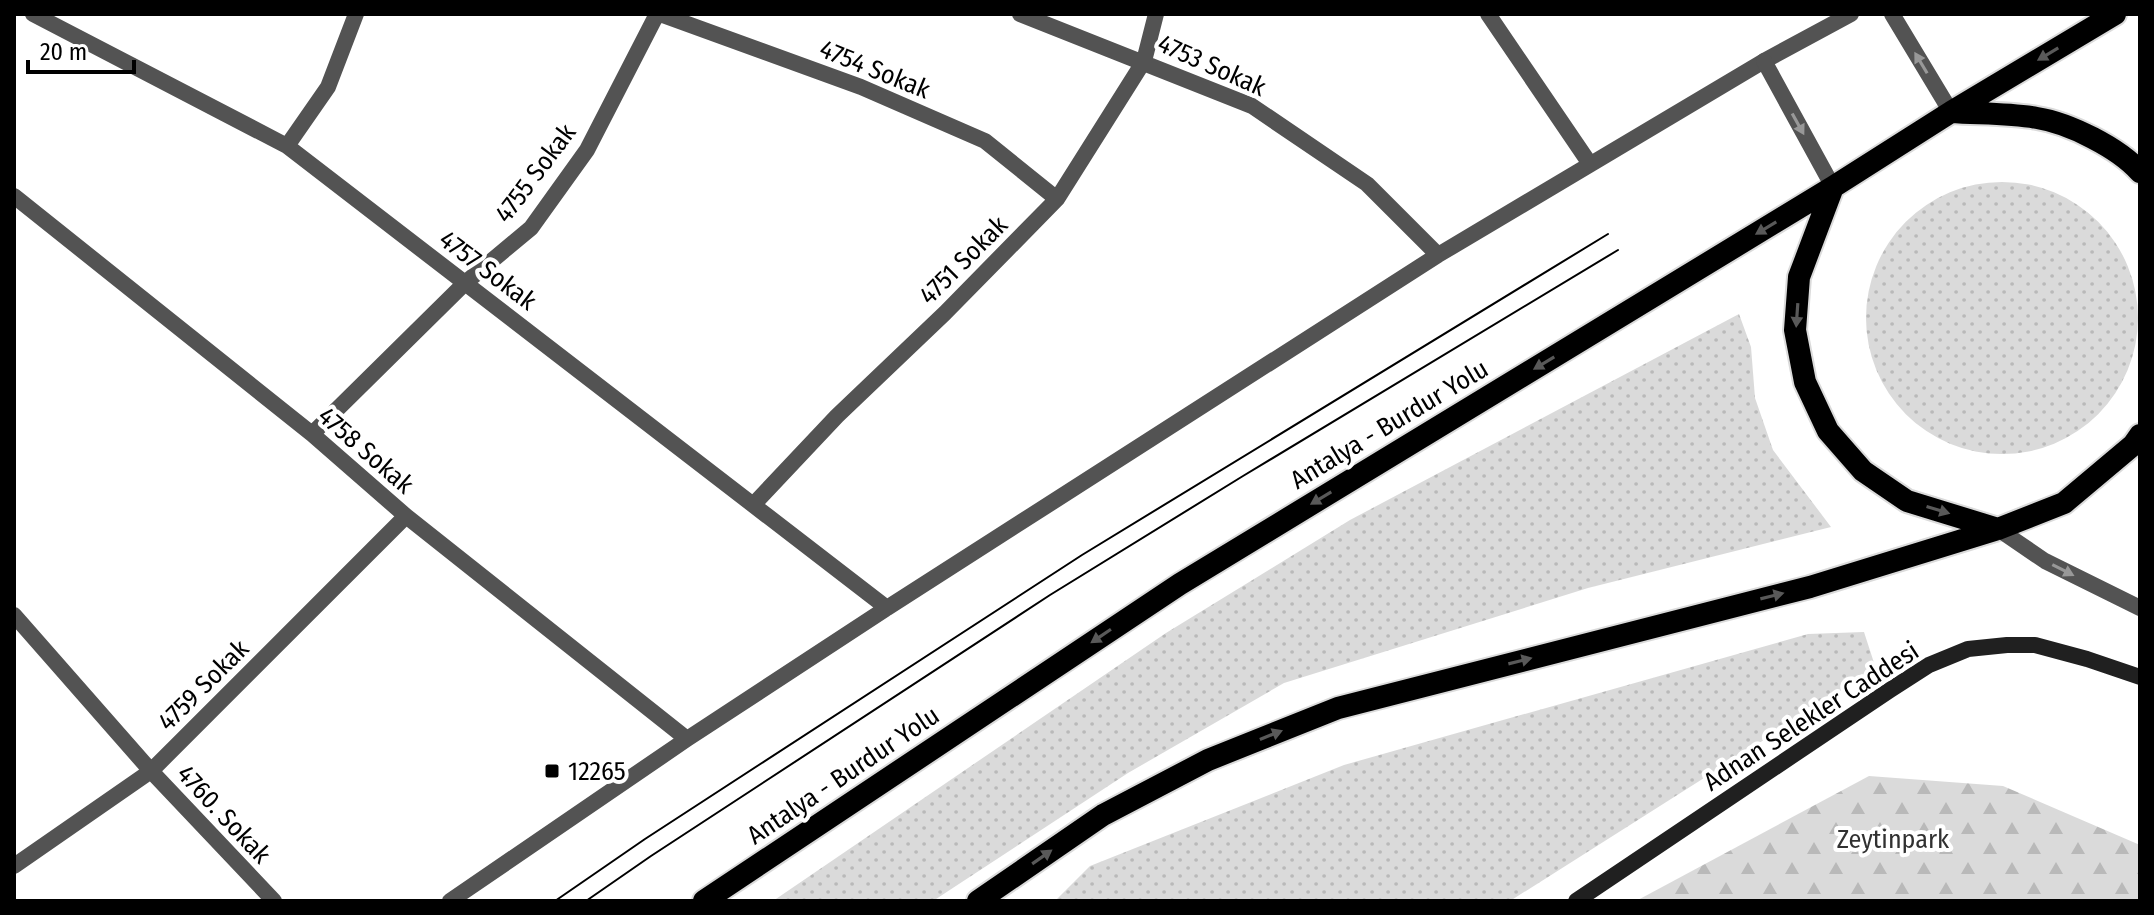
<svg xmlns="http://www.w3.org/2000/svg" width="2154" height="915" font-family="'Fira Sans Condensed',sans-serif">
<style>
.grass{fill:url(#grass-dots)}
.forest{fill:url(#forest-firs)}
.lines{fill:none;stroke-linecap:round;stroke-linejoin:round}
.trunk-casing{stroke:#dbdbdb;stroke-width:26}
.minor{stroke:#535353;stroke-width:16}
.tertiary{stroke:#535353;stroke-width:16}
.secondary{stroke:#202020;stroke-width:16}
.trunk{stroke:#000;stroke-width:22}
.tram{stroke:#000;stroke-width:2}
.oneway{fill:#595959}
.oneway2{fill:#989898}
.poi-dot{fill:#000;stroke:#fff;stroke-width:3}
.labels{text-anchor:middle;stroke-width:8;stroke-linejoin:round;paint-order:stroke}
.street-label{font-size:26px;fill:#000;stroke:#fff}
.poi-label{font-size:26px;fill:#000;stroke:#fff;text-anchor:start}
.park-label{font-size:26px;fill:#313131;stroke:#fff}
</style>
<defs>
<pattern id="grass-dots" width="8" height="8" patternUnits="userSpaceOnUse" patternTransform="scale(2)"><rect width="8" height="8" fill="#dadada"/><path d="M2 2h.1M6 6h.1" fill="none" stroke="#b9b9b9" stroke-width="1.8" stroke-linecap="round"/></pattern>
<pattern id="forest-firs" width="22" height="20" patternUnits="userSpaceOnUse" patternTransform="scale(2)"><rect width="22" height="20" fill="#dadada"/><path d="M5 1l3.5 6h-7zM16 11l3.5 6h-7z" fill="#b9b9b9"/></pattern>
</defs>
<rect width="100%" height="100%" fill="#fff"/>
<path class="grass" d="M1866 318a136 136 0 1 1 272 0a136 136 0 1 1-272 0Z
M 1739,314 L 1751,347 L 1755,398 L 1773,450 L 1831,527 L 1588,588 L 1284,683 L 1128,773 L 933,901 L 773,901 L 1166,633 L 1350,520 Z
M 1864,632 L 1876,669 L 1510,901 L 1055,901 L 1090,866 L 1344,765 L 1808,634 Z"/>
<path class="forest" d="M 1869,776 L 2003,786 L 2140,845 L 2140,901 L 1636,901 Z"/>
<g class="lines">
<g class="trunk-casing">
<path id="trunk" d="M 1951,112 C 1979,114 2009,113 2037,118 C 2069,123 2119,148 2140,172
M 1833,187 L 1799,277 L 1795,330 L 1805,382 L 1828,431 L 1863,471 L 1907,501 L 1998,529
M 704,901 L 1180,584 L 1833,187 L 1951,112 L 2115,14
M 978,901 L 1103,815 L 1208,760 L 1338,708 L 1810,587 L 1998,529 L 2064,503 L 2133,445 L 2140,435"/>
</g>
<path class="minor" d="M 33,14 L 287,146 L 887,608
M 660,14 L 861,87 L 985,141 L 1057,199
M 1020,14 L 1252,106 L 1367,184 L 1438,255
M 1488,14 L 1590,164
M 287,146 L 328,87 L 356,14
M 14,196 L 312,434 L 406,516 L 687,739
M 312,434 L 465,283 L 531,228 L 587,150 L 657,14
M 754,504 L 837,416 L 945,313 L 1057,199 L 1144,61 L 1156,14
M 1998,529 L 2045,561 L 2140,608
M 14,615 L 151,771 L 274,901
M 14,866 L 151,771 L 406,516
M 450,901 L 687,739 L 887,608 L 1438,255 L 1764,61 L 1851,14"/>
<path class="tertiary" d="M 1892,14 L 1951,112
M 1764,61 L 1833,187"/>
<path class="secondary" d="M 1576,901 L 1890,690 L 1929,665 L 1968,649 L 2007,645 L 2035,645 L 2087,659 L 2140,677"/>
<use href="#trunk" class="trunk"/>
<path class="tram" d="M 555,901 L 645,839 L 1082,555 L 1608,234
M 586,901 L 651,856 L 1050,595 L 1243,476 L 1618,250"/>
</g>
<defs><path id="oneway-solid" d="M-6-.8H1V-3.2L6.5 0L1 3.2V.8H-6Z" transform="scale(2)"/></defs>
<g class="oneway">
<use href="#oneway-solid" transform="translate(2048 54) rotate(149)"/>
<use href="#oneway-solid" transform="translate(1766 228) rotate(149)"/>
<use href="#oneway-solid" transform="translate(1797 315) rotate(94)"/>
<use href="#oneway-solid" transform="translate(1544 363) rotate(149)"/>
<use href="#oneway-solid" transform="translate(1321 498) rotate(149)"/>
<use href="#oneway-solid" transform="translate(1938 510) rotate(17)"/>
<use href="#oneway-solid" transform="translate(1772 596) rotate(-14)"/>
<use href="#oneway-solid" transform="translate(1101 636) rotate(146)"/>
<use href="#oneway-solid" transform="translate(1520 661) rotate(-14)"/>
<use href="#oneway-solid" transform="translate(1271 735) rotate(-22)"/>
<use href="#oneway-solid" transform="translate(1042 857) rotate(-35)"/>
</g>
<g class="oneway2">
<use href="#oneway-solid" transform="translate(1921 63) rotate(-121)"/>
<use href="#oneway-solid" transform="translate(1798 124) rotate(61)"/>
<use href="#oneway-solid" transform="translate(2063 570) rotate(27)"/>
</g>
<rect class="poi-dot" x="544" y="763" width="16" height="16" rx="4"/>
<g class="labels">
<g class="street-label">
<text transform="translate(1212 65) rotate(24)" y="9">4753 Sokak</text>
<text transform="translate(875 69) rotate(22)" y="9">4754 Sokak</text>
<text transform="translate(535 173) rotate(-53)" y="9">4755 Sokak</text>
<text transform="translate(963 260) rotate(-45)" y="9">4751 Sokak</text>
<text transform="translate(488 270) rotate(37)" y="9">4757 Sokak</text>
<text transform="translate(1389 424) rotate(-31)" y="9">Antalya - Burdur Yolu</text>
<text transform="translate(366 450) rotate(41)" y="9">4758 Sokak</text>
<text transform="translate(203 685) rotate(-45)" y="9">4759 Sokak</text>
<text transform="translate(1811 716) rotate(-33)" y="9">Adnan Selekler Caddesi</text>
<text transform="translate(843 775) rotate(-34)" y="9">Antalya - Burdur Yolu</text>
<text transform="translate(224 814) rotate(47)" y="9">4760. Sokak</text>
</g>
<g class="poi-label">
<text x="568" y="780">12265</text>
</g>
<g class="park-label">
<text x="1893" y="848">Zeytinpark</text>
</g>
</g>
<rect width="2154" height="915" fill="none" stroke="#000000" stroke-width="32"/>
<path d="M28 60v12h106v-12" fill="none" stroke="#000000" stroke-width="4"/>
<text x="40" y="60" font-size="24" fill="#000000" stroke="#ffffff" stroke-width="6" paint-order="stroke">20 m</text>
</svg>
